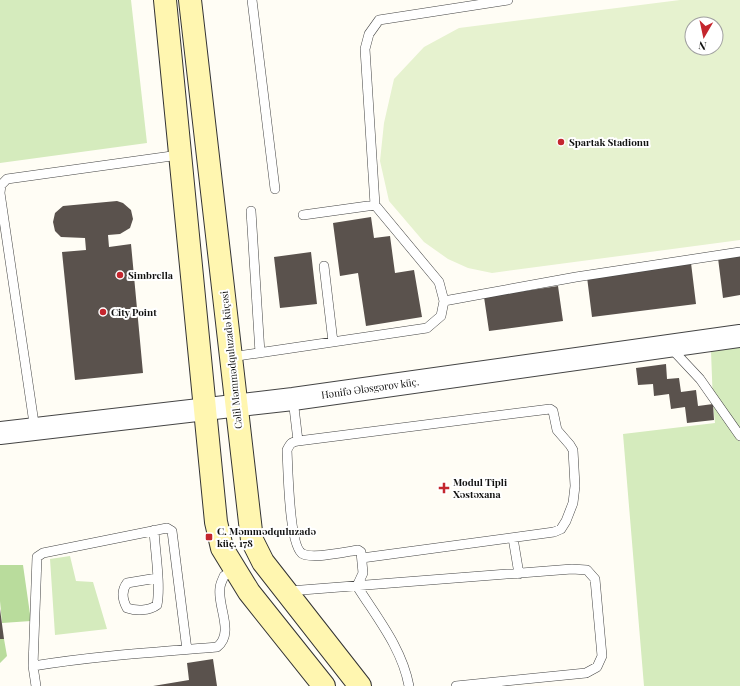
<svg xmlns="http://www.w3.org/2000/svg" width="740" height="686" font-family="'Playfair Display',serif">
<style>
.green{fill:#d5ebbd}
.forest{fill:#b9dc9c}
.pitch{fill:#e6f2cf;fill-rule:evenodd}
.building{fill:#5a524d}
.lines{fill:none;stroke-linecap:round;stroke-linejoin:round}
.service-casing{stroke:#444;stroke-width:10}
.tertiary-casing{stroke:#444;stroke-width:24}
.secondary-casing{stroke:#333;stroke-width:24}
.service{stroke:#fff;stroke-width:9}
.tertiary{stroke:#fff;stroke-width:22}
.secondary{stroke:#fff6b0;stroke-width:22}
.poi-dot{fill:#c4262e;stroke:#fff;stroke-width:1.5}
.labels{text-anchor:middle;stroke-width:4;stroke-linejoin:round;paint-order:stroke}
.poi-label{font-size:10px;font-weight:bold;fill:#111;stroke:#fff;text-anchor:start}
.street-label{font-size:10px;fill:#111;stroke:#fff}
</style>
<rect width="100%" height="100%" fill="#fffdf5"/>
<path class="green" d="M 0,0 L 131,0 L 147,143 L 0,163 Z
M 740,347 L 740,686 L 644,686 L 623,434 L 715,423 L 713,404 L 711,351 Z
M 70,556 L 76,581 L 93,582 L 107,629 L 55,635 L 50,559 Z"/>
<path class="forest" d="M 0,565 L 23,565 L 31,621 L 2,623 L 0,601 Z
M 0,639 L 4,639 L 7,656 L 0,663 Z"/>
<path class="pitch" d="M 680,0 L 740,0 L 740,240 L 492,273 L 468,268 L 448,259 L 424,242 L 389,201 L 380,161 L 384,123 L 394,79 L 424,47 L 459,28 ZM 692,24 L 716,24 L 716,48 L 692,48 Z"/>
<path class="building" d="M 117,201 L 123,203 L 131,210 L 133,219 L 130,228 L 120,234 L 108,235 L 109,247 L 131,244 L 143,373 L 75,380 L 62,252 L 86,250 L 85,238 L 61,237 L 55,231 L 53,222 L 55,213 L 63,206 Z
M 371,217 L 374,238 L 390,236 L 395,273 L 414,270 L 422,317 L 366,326 L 358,273 L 340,276 L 333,223 Z
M 311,252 L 317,304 L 280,308 L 274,257 Z
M 740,255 L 740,295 L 723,298 L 718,258 Z
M 691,263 L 696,304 L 592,317 L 587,277 Z
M 558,286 L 563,321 L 489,331 L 484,297 Z
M 666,364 L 667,379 L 679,378 L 681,392 L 696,390 L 698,406 L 713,404 L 714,420 L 687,423 L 685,407 L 671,409 L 669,394 L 654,396 L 653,384 L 638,385 L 636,368 Z
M 0,609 L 4,639 L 0,639 Z
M 213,659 L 217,686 L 153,686 L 189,680 L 187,663 Z"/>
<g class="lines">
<g class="service-casing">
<path id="service" d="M 252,0 L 275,189
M 251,211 L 260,353
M 303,215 L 375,205 L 365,49 L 369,34 L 379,20 L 508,0
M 324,266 L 333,342
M 444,301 L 576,277 L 740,252
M 670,347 L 700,379 L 740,436
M 231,357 L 427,328 L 441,316 L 444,301 L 439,282 L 375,205
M 293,399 L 298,441
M 35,430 L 0,193 L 1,185 L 7,179 L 179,155
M 154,530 C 155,551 161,585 157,605 C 149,611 136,611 127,608 C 122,599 121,591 127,583 L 157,578
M 513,538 L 519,574
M 362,558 L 554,532 L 561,529 L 566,521 L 573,503 L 575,486 L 573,450 L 570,445 L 557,430 L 553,411 L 550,409 L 298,441 C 291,442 290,444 287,450 C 288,468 289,548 303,554 C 314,559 345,552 358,550 L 361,552 L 363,573 L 357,586 C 377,618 402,648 409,686
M 289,591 L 572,569 L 587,570 L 595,579 L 602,656 L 597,667 L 586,673 L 456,686
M 33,666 L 37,557 L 43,553 L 167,528 L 172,531 L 187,650
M 36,686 L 33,666 C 94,656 156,652 217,647 C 235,633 217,606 220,588 C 220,584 223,579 224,576 L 235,570"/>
</g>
<g class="tertiary-casing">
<path id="tertiary" d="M 0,433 L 293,399 L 740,336"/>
</g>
<g class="secondary-casing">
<path id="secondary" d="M 165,0 L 216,522 L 222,548 L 249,592 L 324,686
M 190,0 L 252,540 L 263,562 L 360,686"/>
</g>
<use href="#service" class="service"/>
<use href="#tertiary" class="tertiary"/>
<use href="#secondary" class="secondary"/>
</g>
<g class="poi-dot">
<circle cx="561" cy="142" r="4"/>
<circle cx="120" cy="275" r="4"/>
<circle cx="103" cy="312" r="4"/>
<path d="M442 482h4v4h4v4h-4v4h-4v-4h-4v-4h4z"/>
<rect x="205" y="533" width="8" height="8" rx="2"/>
</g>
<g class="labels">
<g class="poi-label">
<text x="569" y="146">Spartak Stadionu</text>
<text x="128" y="279">Simbrella</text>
<text x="111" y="316">City Point</text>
<text x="453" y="486">Modul Tipli<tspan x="453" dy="12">Xəstəxana</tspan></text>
<text x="217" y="535">C. Məmmədquluzadə<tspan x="217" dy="12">küç. 178</tspan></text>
</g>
<g class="street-label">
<text transform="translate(231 360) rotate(-96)" y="4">Cəlil Məmmədquluzadə küçəsi</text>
<text transform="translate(370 388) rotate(-8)" y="4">Hənifə Ələsgərov küç.</text>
</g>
</g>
<g transform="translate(704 36) rotate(189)"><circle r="19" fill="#ffffff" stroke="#a0a0a0"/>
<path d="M0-3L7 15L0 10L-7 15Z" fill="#c4262e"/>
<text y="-6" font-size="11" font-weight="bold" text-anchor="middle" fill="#111111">N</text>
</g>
</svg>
